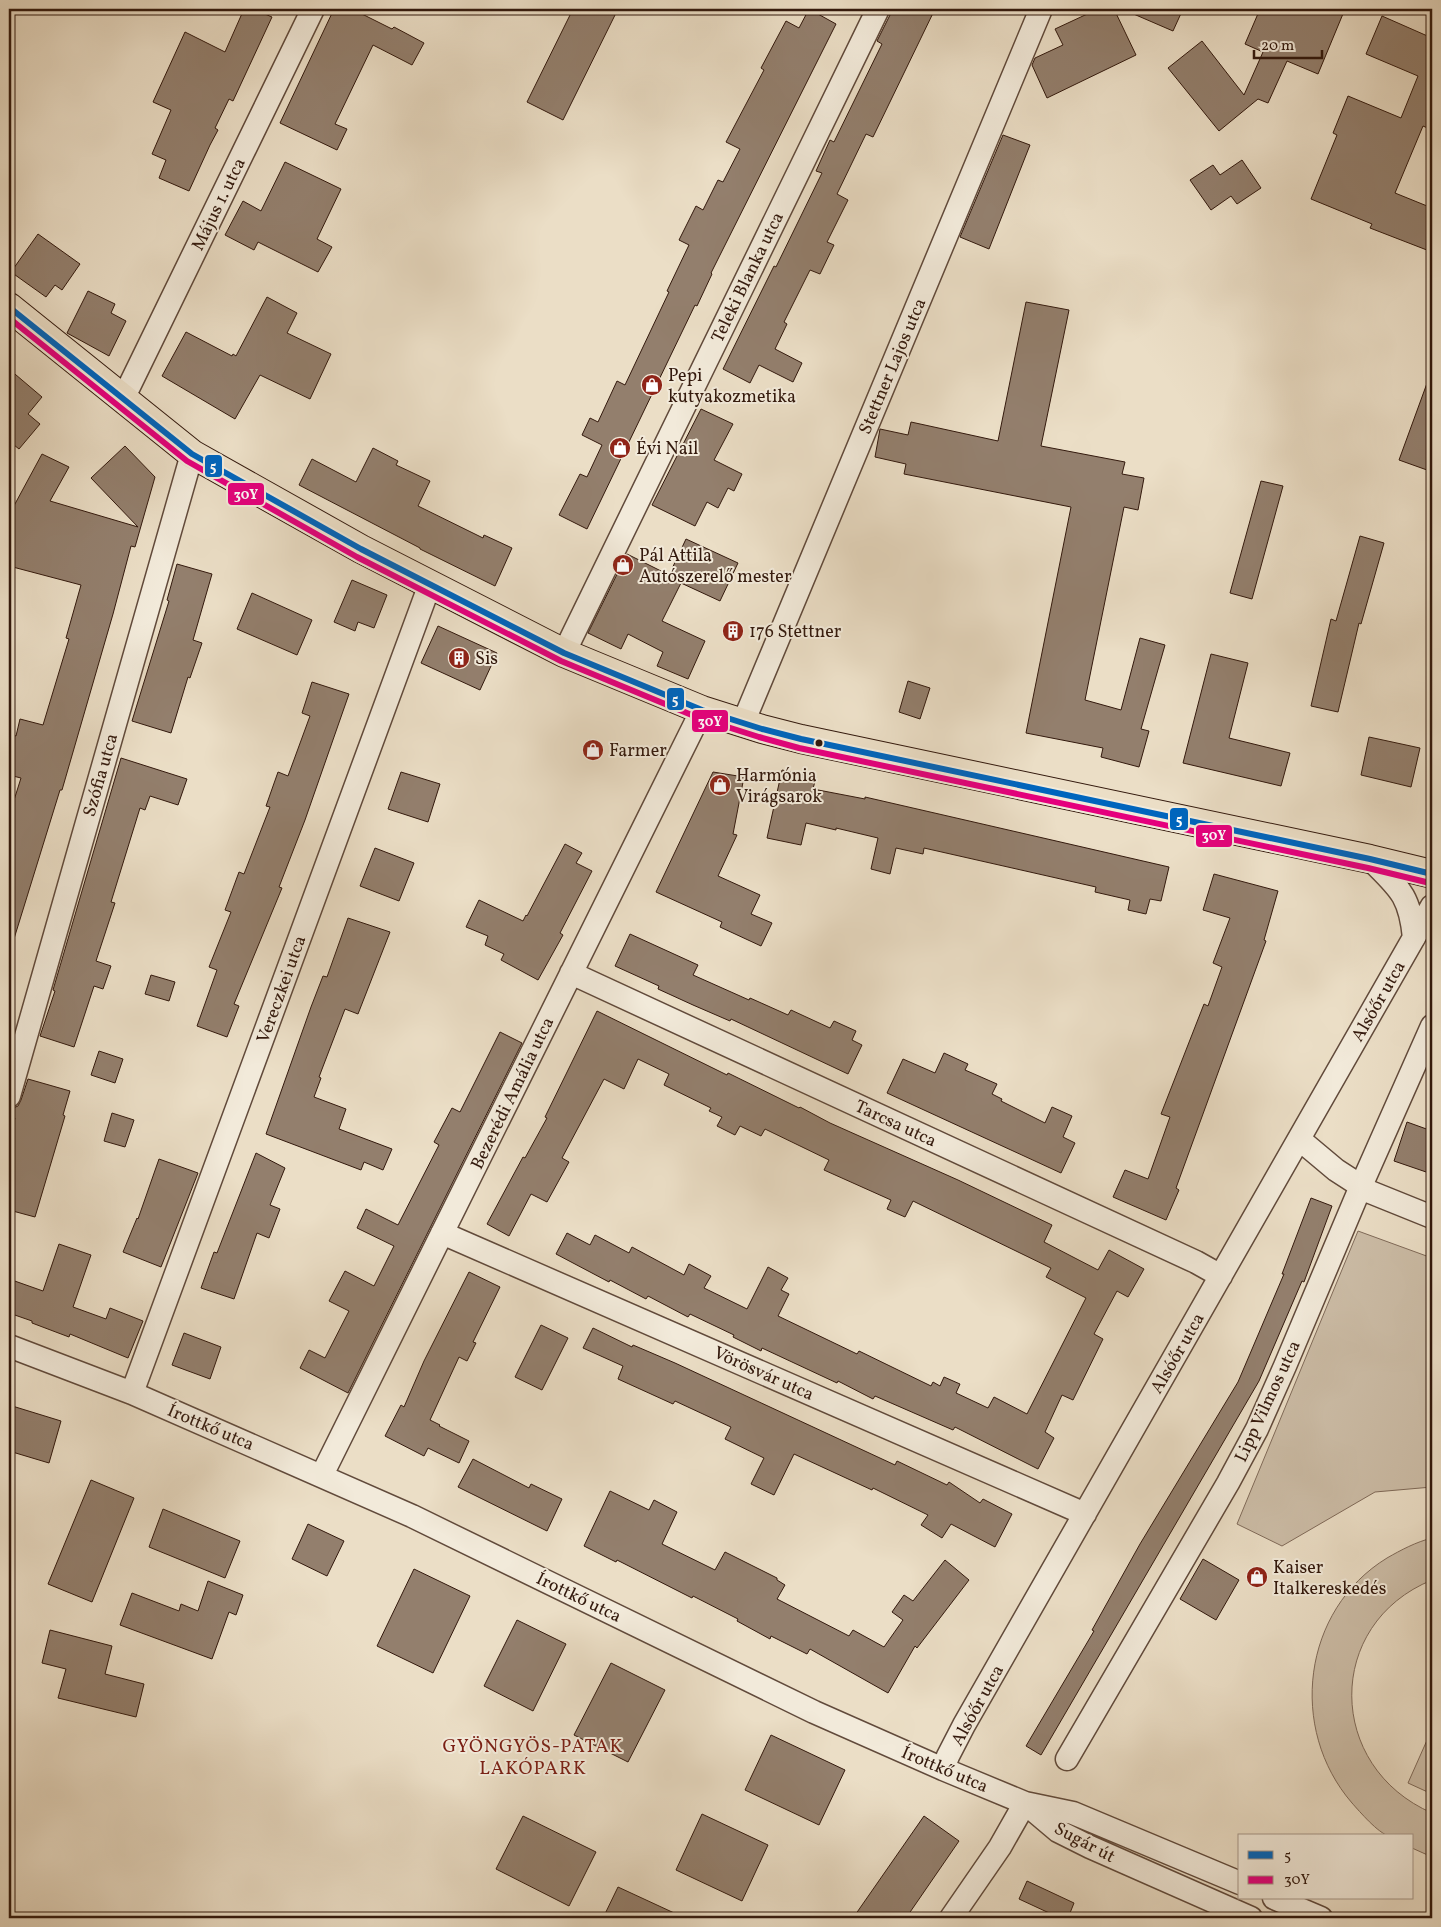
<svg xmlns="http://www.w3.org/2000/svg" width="1441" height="1927" font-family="Vollkorn,serif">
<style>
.green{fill:#ccbda7;stroke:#806b5a}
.building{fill:#937f6d;stroke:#33190d}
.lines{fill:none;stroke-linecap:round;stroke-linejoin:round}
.minor-casing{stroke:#614a3b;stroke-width:25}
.major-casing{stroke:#33190d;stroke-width:30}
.minor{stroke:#f2eada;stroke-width:22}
.major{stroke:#ebdec6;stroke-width:28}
.bus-1-casing{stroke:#f2eada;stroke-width:10}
.bus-2-casing{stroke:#f2eada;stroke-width:10}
.bus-1{stroke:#0065bd;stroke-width:6}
.bus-2{stroke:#e5007d;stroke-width:6}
.bus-dot{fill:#33190d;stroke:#f2eada;stroke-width:2}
.labels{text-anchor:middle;stroke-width:4;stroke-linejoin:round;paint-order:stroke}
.street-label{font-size:18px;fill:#33190d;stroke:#f2eada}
.poi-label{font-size:18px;fill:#33190d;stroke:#f2eada;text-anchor:start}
.neighbourhood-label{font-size:19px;letter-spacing:1px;fill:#7a1f14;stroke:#f2eada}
.line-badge{stroke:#f2eada;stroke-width:2}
.badge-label{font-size:14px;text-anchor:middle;font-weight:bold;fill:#fff}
</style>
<rect width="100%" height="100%" fill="#ebdec6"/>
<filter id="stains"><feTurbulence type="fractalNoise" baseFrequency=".004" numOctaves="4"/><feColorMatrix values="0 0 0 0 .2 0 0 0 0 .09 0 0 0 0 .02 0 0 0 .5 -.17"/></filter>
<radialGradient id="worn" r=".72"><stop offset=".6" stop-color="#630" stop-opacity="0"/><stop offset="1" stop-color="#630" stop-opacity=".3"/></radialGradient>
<path class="green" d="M 1358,1231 L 1432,1258 L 1432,1487 L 1375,1492 L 1282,1546 L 1237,1524 Z
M 1432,1538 L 1432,1580 C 1324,1624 1326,1767 1432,1813 L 1432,1857 L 1412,1848 L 1412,1836 C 1405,1836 1396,1838 1389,1836 C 1378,1833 1360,1812 1352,1803 C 1288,1729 1302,1610 1387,1558 C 1401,1550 1416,1542 1432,1538 Z
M 1432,1729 L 1432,1794 L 1408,1783 Z"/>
<path class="building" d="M 244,9 L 253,9 L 272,17 L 233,101 L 229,99 L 215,128 L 218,130 L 210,145 L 189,191 L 159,178 L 166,160 L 152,154 L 171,110 L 153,102 L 185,32 L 225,52 Z
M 334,9 L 352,9 L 392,29 L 394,27 L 424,43 L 412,65 L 373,45 L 335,124 L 347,129 L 337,150 L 280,123 Z
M 573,9 L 618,9 L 563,120 L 527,102 Z
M 809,9 L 836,24 L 711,273 L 712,274 L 697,306 L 695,305 L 587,529 L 559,515 L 580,474 L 587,477 L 602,445 L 582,435 L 590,418 L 598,422 L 617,381 L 625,385 L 669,292 L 667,291 L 689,245 L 679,240 L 696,206 L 703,210 L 718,180 L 723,182 L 740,149 L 726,142 L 764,70 L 761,68 L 786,21 L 799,28 Z
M 893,9 L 935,9 L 873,137 L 866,134 L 837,194 L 848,200 L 827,242 L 834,245 L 820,274 L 810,270 L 784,322 L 787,324 L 775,349 L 802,363 L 793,382 L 759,365 L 750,383 L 723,369 L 774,266 L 776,267 L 822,173 L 816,171 L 830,140 L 834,142 L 882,44 L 877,41 Z
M 1098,9 L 1114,9 L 1136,55 L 1047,98 L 1032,65 L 1035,58 L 1063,45 L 1055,29 Z
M 1122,9 L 1183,9 L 1173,31 Z
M 1260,9 L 1345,9 L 1318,74 L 1287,61 L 1268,103 L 1258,99 L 1219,131 L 1168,68 L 1202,41 L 1244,95 L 1263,52 L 1245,44 Z
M 1382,16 L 1432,38 L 1432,130 L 1423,126 L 1395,193 L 1432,208 L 1432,252 L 1370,228 L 1372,224 L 1311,199 L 1337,135 L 1333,133 L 1348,96 L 1401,118 L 1418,76 L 1366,54 Z
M 1003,135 L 1030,145 L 989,249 L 960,237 Z
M 1242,160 L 1261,188 L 1237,204 L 1231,196 L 1211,210 L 1190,180 L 1213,165 L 1220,175 Z
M 285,162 L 341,189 L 317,239 L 332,247 L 318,272 L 258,242 L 254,250 L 225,235 L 243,201 L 261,211 Z
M 38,234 L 80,264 L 62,290 L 55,285 L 46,297 L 11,272 Z
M 88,291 L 115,304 L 111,313 L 126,321 L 109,356 L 67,333 Z
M 267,297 L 297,313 L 287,333 L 331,354 L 310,399 L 260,375 L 235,419 L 162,376 L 186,332 L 232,356 L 233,354 L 236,356 Z
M 1026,302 L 1069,310 L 1041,446 L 1125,462 L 1122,474 L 1144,478 L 1138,510 L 1124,507 L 1085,700 L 1121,710 L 1140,638 L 1165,645 L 1141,729 L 1149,731 L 1139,767 L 1101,757 L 1103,748 L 1026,733 L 1071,507 L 904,474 L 906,464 L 875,457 L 880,429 L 908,435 L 911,422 L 998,441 Z
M 9,369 L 42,397 L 28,414 L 40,424 L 19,449 L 9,441 Z
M 1430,375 L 1432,376 L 1432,455 L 1427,470 L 1399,460 Z
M 701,409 L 733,424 L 714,460 L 742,474 L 734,491 L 728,488 L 718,508 L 707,502 L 695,526 L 652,505 Z
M 125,446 L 155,477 L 135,547 L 131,546 L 113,614 L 62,790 L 60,790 L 13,942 L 9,941 L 9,816 L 21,778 L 9,775 L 9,734 L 16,736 L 20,719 L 43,725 L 69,639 L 66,638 L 81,585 L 9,566 L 9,515 L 42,454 L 69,467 L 50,501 L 138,527 L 91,478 Z
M 373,448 L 398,461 L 396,465 L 430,481 L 418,506 L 483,538 L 484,535 L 512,548 L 495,586 L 420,549 L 420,548 L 299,485 L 312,459 L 356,482 Z
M 1261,481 L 1283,486 L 1252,599 L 1230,593 Z
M 1360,536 L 1384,543 L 1361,624 L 1359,623 L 1338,712 L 1311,706 L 1331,619 L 1336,621 Z
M 686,539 L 738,563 L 720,601 L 681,583 L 662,621 L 705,641 L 688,679 L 657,666 L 663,652 L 628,634 L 621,649 L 588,633 L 627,554 L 669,575 Z
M 177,564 L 212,574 L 193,640 L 202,643 L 190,678 L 188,677 L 171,733 L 132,721 L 169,601 L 167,600 Z
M 352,580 L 387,595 L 374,628 L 358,622 L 355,631 L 334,622 Z
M 252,593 L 312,620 L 297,655 L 237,629 Z
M 438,626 L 497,653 L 480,690 L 421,663 Z
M 1211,654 L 1248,663 L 1229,738 L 1290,753 L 1281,786 L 1183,763 Z
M 908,681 L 930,688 L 920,719 L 899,712 Z
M 312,682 L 349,694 L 305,820 L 279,887 L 282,888 L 234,1004 L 239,1006 L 227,1037 L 197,1026 L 217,970 L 209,967 L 231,912 L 225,910 L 239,872 L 244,874 L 270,807 L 266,806 L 278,772 L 288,776 L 310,716 L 302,713 Z
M 1369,737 L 1420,748 L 1411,787 L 1361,775 Z
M 121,758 L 187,779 L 178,805 L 150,796 L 145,810 L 140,808 L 111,902 L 115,903 L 96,961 L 111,966 L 103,989 L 94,986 L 74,1047 L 40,1036 L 55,991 L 53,990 Z
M 782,770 L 816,777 L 813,789 L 865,799 L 865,797 L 1169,867 L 1161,901 L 1150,899 L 1146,914 L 1128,910 L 1130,900 L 1095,892 L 1096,887 L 924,848 L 923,854 L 896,848 L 890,874 L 871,869 L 878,838 L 836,828 L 836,830 L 806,823 L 801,845 L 767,838 Z
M 401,772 L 440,784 L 428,822 L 388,809 Z
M 713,772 L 744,777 L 733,834 L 737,835 L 718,876 L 760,895 L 751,914 L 772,923 L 761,946 L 720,927 L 722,922 L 656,892 Z
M 565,844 L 582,853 L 576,863 L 592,871 L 560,933 L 563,935 L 538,980 L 501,960 L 504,954 L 485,945 L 488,936 L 466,927 L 479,900 L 523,921 L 526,915 L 527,916 Z
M 375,848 L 414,863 L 399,901 L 360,886 Z
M 1214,874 L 1278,891 L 1264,940 L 1266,941 L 1176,1188 L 1179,1190 L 1166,1220 L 1113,1197 L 1125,1170 L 1148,1179 L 1170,1117 L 1161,1114 L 1204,1004 L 1208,1006 L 1222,967 L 1213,963 L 1230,918 L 1203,910 Z
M 348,918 L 390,932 L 358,1014 L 345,1009 L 319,1077 L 321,1078 L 314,1097 L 346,1109 L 339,1129 L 392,1149 L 383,1170 L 364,1162 L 361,1170 L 266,1134 L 311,1007 L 323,976 L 327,977 Z
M 630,934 L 698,965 L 693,975 L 749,1000 L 750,998 L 788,1015 L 791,1010 L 830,1028 L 834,1021 L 856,1031 L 852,1040 L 862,1045 L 848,1074 L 731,1019 L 730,1021 L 693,1005 L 658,989 L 659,986 L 615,966 Z
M 151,975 L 175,982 L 169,1001 L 145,994 Z
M 597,1011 L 727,1075 L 728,1073 L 799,1108 L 800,1107 L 830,1123 L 958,1180 L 1052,1225 L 1044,1242 L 1098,1270 L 1109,1250 L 1144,1269 L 1128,1297 L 1117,1291 L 1094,1334 L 1103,1339 L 1073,1400 L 1062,1395 L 1045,1432 L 1054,1438 L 1038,1469 L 955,1427 L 953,1430 L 875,1396 L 873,1399 L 838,1381 L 837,1383 L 762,1348 L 761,1351 L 733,1337 L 734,1335 L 690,1314 L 688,1317 L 648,1296 L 646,1299 L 610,1280 L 609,1282 L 556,1254 L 567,1233 L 590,1245 L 595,1235 L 629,1253 L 632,1247 L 684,1275 L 689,1264 L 711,1276 L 704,1288 L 747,1309 L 768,1267 L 788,1278 L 781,1290 L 789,1294 L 778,1316 L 857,1354 L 859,1351 L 931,1386 L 933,1382 L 940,1386 L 944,1377 L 960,1384 L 956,1393 L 988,1408 L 994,1397 L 1027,1414 L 1086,1298 L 1046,1277 L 1051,1268 L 913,1201 L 905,1217 L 887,1209 L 891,1200 L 824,1170 L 829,1160 L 765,1129 L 761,1136 L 740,1126 L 735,1135 L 717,1126 L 722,1117 L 709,1111 L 711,1108 L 664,1085 L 669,1074 L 638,1059 L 624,1089 L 604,1079 L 562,1158 L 569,1162 L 547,1202 L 531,1194 L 509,1236 L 487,1224 L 523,1157 L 525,1158 L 547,1118 L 545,1117 Z
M 500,1032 L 522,1043 L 348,1393 L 300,1368 L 309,1350 L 325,1358 L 349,1311 L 329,1301 L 345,1271 L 374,1286 L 394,1246 L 357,1228 L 366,1209 L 398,1225 L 439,1145 L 434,1142 L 452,1108 L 460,1112 Z
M 99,1051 L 123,1059 L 115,1083 L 91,1075 Z
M 944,1053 L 968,1064 L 965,1070 L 997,1084 L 992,1094 L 1002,1099 L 1001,1101 L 1045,1123 L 1052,1107 L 1072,1116 L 1063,1137 L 1075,1143 L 1061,1173 L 887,1093 L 903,1059 L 935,1073 Z
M 28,1079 L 70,1091 L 63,1115 L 65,1116 L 35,1217 L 9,1210 L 9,1141 L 15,1118 L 9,1116 L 11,1109 L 18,1106 L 21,1100 Z
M 112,1113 L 134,1120 L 125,1147 L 104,1141 Z
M 1407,1122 L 1432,1131 L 1432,1174 L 1394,1161 Z
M 256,1153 L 285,1168 L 270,1205 L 280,1209 L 269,1238 L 257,1233 L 234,1299 L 201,1288 L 214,1252 L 217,1253 Z
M 159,1159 L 198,1173 L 161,1267 L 123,1252 L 137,1218 L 138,1219 Z
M 1311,1198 L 1332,1206 L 1304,1282 L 1302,1281 L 1259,1381 L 1041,1755 L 1026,1746 L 1094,1631 L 1092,1630 L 1140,1544 L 1238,1382 L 1284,1274 L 1282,1274 Z
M 59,1244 L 91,1255 L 73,1307 L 106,1319 L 110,1308 L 143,1321 L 128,1358 L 70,1334 L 69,1337 L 32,1323 L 32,1321 L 9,1313 L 9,1279 L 43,1291 Z
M 469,1272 L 500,1287 L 473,1342 L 476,1343 L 467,1361 L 459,1357 L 430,1420 L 440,1425 L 439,1426 L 469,1441 L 459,1463 L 428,1448 L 424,1456 L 385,1436 L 401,1405 L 404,1407 L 424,1361 Z
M 541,1325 L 568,1338 L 542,1390 L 515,1377 Z
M 593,1328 L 632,1347 L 633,1345 L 675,1363 L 895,1465 L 897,1461 L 947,1485 L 949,1482 L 980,1503 L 983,1499 L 1012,1514 L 995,1547 L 951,1524 L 942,1538 L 921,1525 L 928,1515 L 873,1488 L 872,1490 L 794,1454 L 774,1495 L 751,1484 L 764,1458 L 725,1439 L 731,1427 L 675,1401 L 673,1404 L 618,1379 L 623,1366 L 583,1348 Z
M 184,1333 L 221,1347 L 210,1379 L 172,1365 Z
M 9,1405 L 61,1421 L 49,1463 L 9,1451 Z
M 473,1459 L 529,1488 L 531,1484 L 562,1499 L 547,1531 L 458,1487 Z
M 91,1480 L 134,1498 L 92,1602 L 48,1584 Z
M 610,1491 L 649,1510 L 654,1500 L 677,1512 L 662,1544 L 715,1570 L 725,1552 L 777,1578 L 777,1580 L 785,1585 L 777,1599 L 849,1636 L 853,1630 L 884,1647 L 903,1620 L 892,1612 L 904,1595 L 913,1601 L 945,1560 L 969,1580 L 917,1648 L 915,1646 L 888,1693 L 810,1649 L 807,1654 L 771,1636 L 770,1639 L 737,1621 L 738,1619 L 693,1596 L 692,1598 L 617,1560 L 616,1562 L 584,1546 Z
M 163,1509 L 240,1541 L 225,1578 L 149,1547 Z
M 308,1524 L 344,1541 L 327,1576 L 292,1559 Z
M 1203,1559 L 1239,1580 L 1216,1620 L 1180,1599 Z
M 414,1569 L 470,1596 L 433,1673 L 377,1646 Z
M 208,1581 L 243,1595 L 236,1615 L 229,1612 L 212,1659 L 120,1625 L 132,1593 L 179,1611 L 181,1604 L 198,1611 Z
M 517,1620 L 566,1644 L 533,1711 L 484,1686 Z
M 50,1630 L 112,1646 L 105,1674 L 144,1684 L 136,1717 L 58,1698 L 66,1669 L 42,1663 Z
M 611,1663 L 665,1690 L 628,1762 L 574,1735 Z
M 771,1735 L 845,1770 L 819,1825 L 745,1790 Z
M 702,1814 L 768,1845 L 742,1901 L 676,1870 Z
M 523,1816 L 596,1852 L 569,1906 L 496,1869 Z
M 924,1816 L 959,1841 L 906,1918 L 853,1918 Z
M 1027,1881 L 1074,1903 L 1068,1918 L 1060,1918 L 1019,1899 Z
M 618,1887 L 685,1918 L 603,1918 Z"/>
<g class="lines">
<g class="minor-casing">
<path id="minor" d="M 123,399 L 313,9
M 564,653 L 878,9
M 743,723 L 1041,9
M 1370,859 C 1399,888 1410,895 1414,938
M 571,973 L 1196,1262 L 1221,1276
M 9,1096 L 192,454
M 1299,1139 L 1336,1170 L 1370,1192 L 1432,1217
M 442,1233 L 1085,1514
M 9,1346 L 132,1393 L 412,1516 L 814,1712 L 943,1769 L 1025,1803 L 1073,1813 L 1240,1883
M 132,1393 L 430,584
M 322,1475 L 702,710
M 1067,1759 L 1228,1483 L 1257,1429 L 1285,1366 L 1361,1186 L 1432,1026
M 943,1769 L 948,1756 L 964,1725 L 1432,906
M 1026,1804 L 1058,1831 L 1090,1847 L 1251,1918
M 1274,1898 L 1321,1918
M 951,1918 L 1000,1847 L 1025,1803"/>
</g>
<g class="major-casing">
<path id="major" d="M 9,307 L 192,454 L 361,549 L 564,653 L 702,710 L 762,729 L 801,739 L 1370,859 L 1432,874"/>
</g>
<use href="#minor" class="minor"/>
<use href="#major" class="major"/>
<g class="bus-1-casing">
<path id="bus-1" d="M 9,307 L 192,454 L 361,549 L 564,653 L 702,710 L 762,729 L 801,739 L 1370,859 L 1432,874"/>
</g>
<g class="bus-2-casing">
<path id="bus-2" d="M 9,318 L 187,461 L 357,557 L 561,661 L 699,718 L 759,737 L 799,748 L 1368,868 L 1430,883"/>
</g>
<use href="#bus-1" class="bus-1"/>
<use href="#bus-2" class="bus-2"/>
</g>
<defs>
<g id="shop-disc" transform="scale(1.125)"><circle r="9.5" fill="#8f2418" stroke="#f2eada"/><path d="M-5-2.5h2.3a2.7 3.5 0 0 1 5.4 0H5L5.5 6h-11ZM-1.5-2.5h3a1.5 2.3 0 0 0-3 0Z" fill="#fff"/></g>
<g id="building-disc" transform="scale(1.125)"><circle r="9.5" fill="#8f2418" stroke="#f2eada"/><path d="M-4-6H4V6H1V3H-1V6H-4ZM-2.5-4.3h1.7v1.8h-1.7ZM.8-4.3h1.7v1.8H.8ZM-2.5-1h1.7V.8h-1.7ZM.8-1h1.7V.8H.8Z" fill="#fff"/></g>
</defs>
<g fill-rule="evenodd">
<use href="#shop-disc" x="652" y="385"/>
<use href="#shop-disc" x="620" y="448"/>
<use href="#shop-disc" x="623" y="565"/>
<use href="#building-disc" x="733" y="631"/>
<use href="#building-disc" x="459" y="658"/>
<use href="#shop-disc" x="593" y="750"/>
<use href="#shop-disc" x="720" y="785"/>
<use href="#shop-disc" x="1257" y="1577"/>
</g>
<circle class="bus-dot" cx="819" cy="743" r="4.5"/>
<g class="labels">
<g class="street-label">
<text transform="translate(218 204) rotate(-64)" y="6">Május 1. utca</text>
<text transform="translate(747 277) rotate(-64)" y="6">Teleki Blanka utca</text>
<text transform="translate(892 366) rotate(-67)" y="6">Stettner Lajos utca</text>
<text transform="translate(100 775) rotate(-74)" y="6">Szófia utca</text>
<text transform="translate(281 989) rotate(-70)" y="6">Vereczkei utca</text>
<text transform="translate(1378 1001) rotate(-60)" y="6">Alsóőr utca</text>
<text transform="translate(512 1093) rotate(-64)" y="6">Bezerédi Amália utca</text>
<text transform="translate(896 1123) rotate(25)" y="6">Tarcsa utca</text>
<text transform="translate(1177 1353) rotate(-60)" y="6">Alsóőr utca</text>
<text transform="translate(764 1373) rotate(24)" y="6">Vörösvár utca</text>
<text transform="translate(1267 1401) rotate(-65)" y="6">Lipp Vilmos utca</text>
<text transform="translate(211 1427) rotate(23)" y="6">Írottkő utca</text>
<text transform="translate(579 1597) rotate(26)" y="6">Írottkő utca</text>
<text transform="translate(977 1705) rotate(-61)" y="6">Alsóőr utca</text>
<text transform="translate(945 1769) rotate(23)" y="6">Írottkő utca</text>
<text transform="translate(1085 1842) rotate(28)" y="6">Sugár út</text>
</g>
<g class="poi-label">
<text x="668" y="381">Pepi<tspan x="668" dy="21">kutyakozmetika</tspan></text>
<text x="636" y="454">Évi Nail</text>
<text x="639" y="561">Pál Attila<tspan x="639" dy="21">Autószerelő mester</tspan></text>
<text x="749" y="637">176 Stettner</text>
<text x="475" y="664">Sis</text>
<text x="609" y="756">Farmer</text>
<text x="736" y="781">Harmónia<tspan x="736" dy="21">Virágsarok</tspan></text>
<text x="1273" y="1573">Kaiser<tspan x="1273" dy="21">Italkereskedés</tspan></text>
</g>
<g class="neighbourhood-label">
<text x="533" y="1752">GYÖNGYÖS-PATAK<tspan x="533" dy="22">LAKÓPARK</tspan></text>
</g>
</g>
<g class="line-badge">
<rect x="204" y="454" width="19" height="24" rx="5" fill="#0065bd"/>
<rect x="227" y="482" width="38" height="24" rx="5" fill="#e5007d"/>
<rect x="666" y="687" width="19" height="24" rx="5" fill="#0065bd"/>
<rect x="691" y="709" width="38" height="24" rx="5" fill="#e5007d"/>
<rect x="1169" y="807" width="20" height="24" rx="5" fill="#0065bd"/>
<rect x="1195" y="824" width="38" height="24" rx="5" fill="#e5007d"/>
</g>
<g class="badge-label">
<text x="213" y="471">5</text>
<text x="246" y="499">30Y</text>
<text x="675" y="704">5</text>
<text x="710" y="726">30Y</text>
<text x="1179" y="824">5</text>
<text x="1214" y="840">30Y</text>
</g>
<rect width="1441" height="1927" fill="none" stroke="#ebdec6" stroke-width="30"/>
<rect x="10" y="10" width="1421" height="1907" fill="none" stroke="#33190d" stroke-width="2.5"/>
<rect x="15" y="15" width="1411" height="1897" fill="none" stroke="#33190d"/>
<rect x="1238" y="1834" width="175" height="65" fill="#f2eada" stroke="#a69688"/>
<rect x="1248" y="1851" width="25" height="8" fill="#0065bd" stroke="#a69688"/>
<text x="1284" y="1860" font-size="15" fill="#33190d">5</text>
<rect x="1248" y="1876" width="25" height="8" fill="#e5007d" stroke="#a69688"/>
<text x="1284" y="1884" font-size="15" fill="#33190d">30Y</text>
<path d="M1254 50v8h68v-8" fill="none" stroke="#33190d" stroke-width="2.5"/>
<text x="1261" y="50" font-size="15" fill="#33190d" stroke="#f2eada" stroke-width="4" paint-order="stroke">20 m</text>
<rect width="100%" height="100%" filter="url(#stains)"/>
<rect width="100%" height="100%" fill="url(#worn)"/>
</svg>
